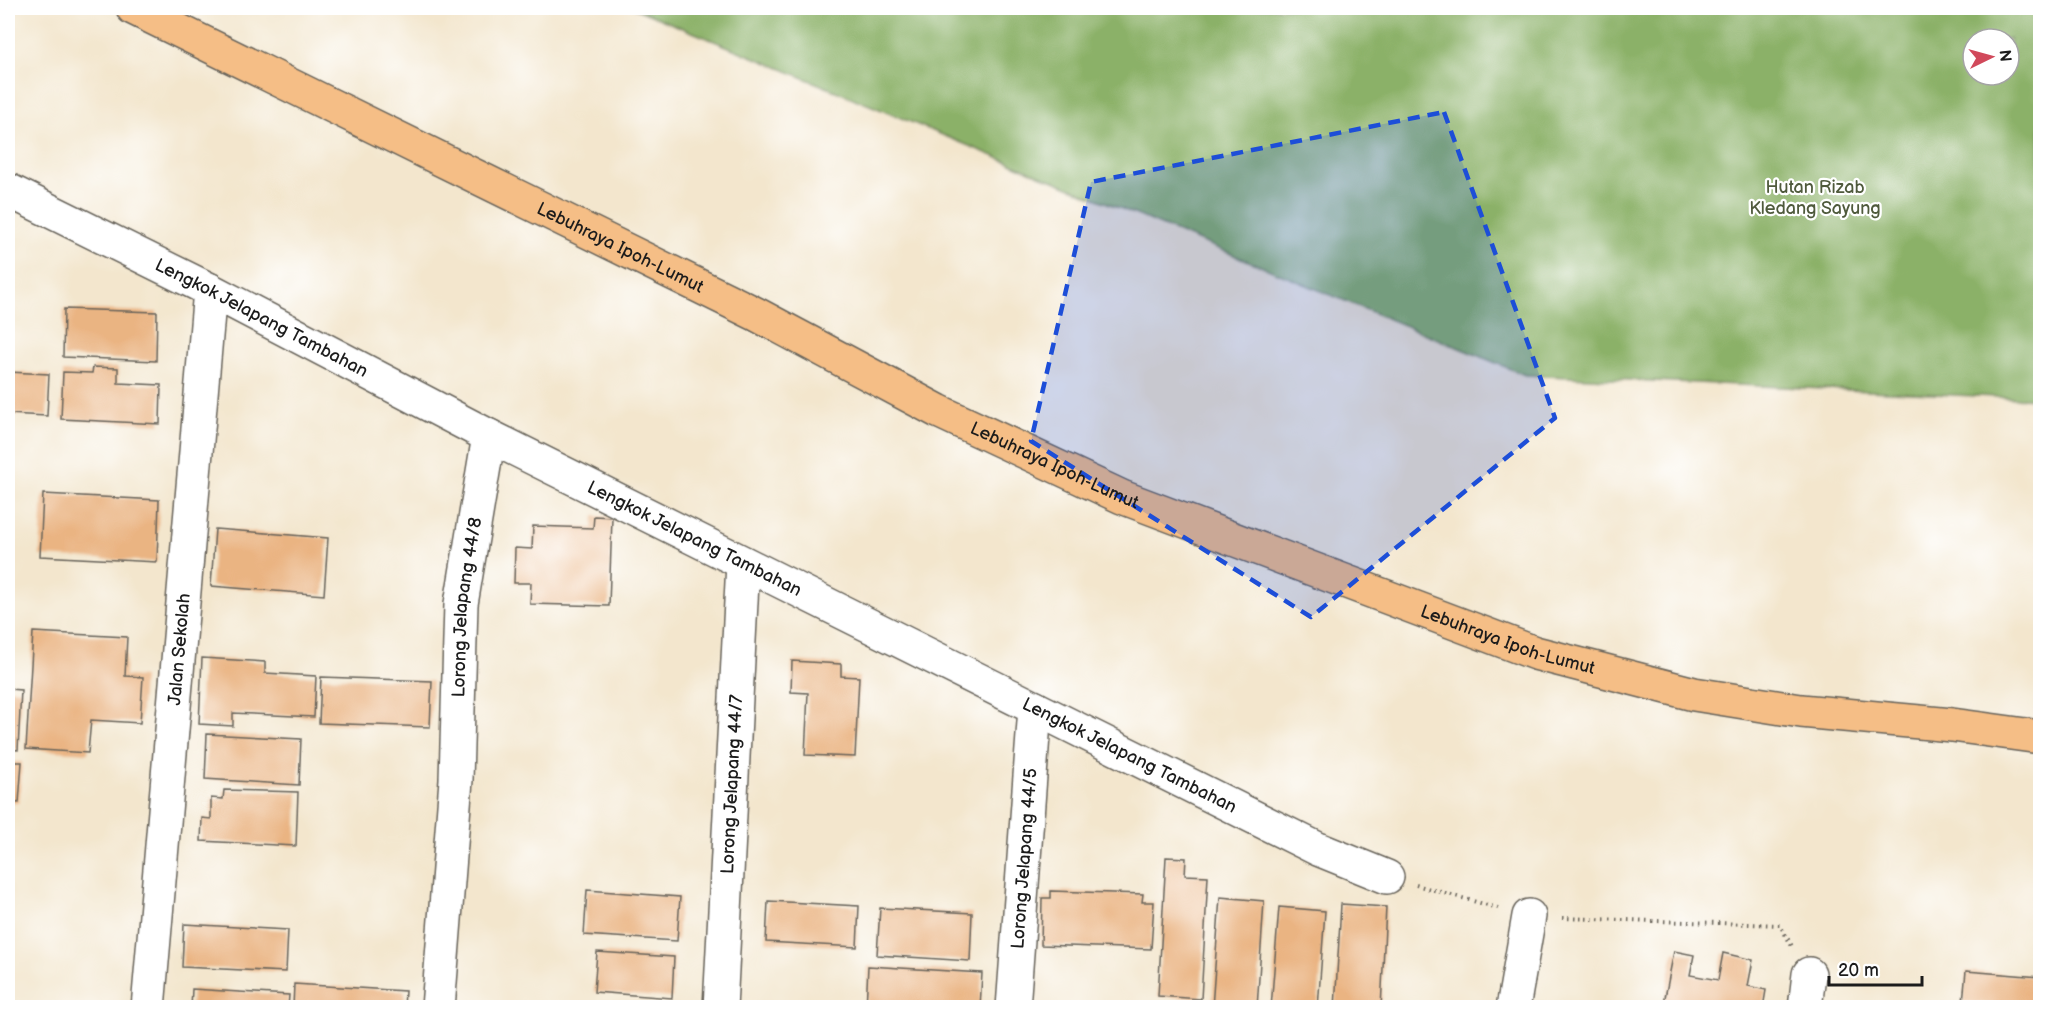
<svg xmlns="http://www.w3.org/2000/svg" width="2048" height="1015" font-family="'Balsamiq Sans',sans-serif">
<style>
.forest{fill:#8bb167;stroke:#546642;stroke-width:1.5;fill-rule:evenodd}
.building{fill:#eab482}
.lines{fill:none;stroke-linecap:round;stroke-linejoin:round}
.minor-casing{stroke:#67635a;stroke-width:36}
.highway-casing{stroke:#67635a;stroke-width:36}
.path{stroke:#67635a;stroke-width:4;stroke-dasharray:1.5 4.5;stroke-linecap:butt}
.minor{stroke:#fff;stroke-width:33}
.highway{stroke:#f5be86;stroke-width:33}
.marked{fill:#1d4ed8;fill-opacity:0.2;stroke:#1d4ed8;stroke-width:4.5;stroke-dasharray:12 8;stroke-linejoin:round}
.labels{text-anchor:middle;stroke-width:4.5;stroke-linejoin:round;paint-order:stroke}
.park-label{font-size:18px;fill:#4f5a3c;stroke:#fff}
.street-label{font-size:18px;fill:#1c1c1c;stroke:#fff}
</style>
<rect width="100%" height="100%" fill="#fff"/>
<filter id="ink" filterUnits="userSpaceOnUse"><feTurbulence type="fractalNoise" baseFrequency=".0167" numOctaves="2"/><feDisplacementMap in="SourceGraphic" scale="12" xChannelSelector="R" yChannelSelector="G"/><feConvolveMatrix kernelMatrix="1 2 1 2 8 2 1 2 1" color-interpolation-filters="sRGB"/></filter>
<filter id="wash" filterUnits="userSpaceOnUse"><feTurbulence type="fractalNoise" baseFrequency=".008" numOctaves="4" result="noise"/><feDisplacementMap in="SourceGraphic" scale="24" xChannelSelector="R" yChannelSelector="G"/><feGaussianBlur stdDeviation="1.35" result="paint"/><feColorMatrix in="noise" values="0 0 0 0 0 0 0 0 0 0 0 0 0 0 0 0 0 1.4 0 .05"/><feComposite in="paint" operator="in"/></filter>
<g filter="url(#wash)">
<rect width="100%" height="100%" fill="#f3e6cd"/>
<path class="forest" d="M 634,8 L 2040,8 L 2040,399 L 1525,375 ZM 1973,39 L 2009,39 L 2009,75 L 1973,75 Z"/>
<g id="blocks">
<path class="building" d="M 64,309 L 157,312 L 156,361 L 63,357 Z
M 93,367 L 118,368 L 118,383 L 161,385 L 160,424 L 61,419 L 63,372 L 92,373 Z
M 8,372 L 49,374 L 47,416 L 8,414 Z
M 43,494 L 159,500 L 157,562 L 40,556 Z
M 594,516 L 612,517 L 609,606 L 530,604 L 531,583 L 514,583 L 515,548 L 532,549 L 533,526 L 593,528 Z
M 215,529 L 328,538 L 324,595 L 211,586 Z
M 33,632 L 127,637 L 125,676 L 143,677 L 140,723 L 91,720 L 88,753 L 26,749 Z
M 202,658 L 265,662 L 265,673 L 316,676 L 314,717 L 233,713 L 233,726 L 199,724 Z
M 792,661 L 841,664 L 841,676 L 859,677 L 855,757 L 805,755 L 808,693 L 791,692 Z
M 321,677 L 432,681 L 430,727 L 319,723 Z
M 8,689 L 21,690 L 18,750 L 8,749 Z
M 207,734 L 301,739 L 299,785 L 205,779 Z
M 8,762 L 22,762 L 19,803 L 8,802 Z
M 224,790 L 298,792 L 296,846 L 201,841 L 202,818 L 211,819 L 211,798 L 223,799 Z
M 1166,857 L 1186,858 L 1185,875 L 1208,876 L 1201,999 L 1158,996 Z
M 587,890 L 680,897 L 677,941 L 584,935 Z
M 1051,891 L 1143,894 L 1142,902 L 1154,902 L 1151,949 L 1041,945 L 1042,898 L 1051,898 Z
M 1220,897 L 1264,901 L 1257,1008 L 1212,1008 Z
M 768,901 L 859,906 L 857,947 L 766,942 Z
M 1341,904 L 1386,907 L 1381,1008 L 1335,1008 Z
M 1279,907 L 1325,911 L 1318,1008 L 1271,1008 Z
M 880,908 L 972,913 L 970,961 L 877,955 Z
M 184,924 L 288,930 L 286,972 L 182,967 Z
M 1674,951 L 1694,955 L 1690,975 L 1718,980 L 1723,953 L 1753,960 L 1748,986 L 1766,990 L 1763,1008 L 1663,1008 Z
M 597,952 L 674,957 L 672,998 L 594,992 Z
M 868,966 L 982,973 L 980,1008 L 866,1008 Z
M 1966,971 L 2040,977 L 2040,1008 L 1963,1002 Z
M 294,984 L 405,991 L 404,1008 L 293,1008 Z
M 192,989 L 289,995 L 288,1008 L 191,1008 Z"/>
</g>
</g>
<g filter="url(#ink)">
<use href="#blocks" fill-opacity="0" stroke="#67635a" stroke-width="1.5"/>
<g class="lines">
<g class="minor-casing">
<g id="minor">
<path id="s1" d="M 8,190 L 210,290 L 489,436 L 1035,708 L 1318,849 L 1387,877"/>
<path id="s2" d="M 148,1008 L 210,290"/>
<path id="s3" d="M 438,1008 L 456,780 L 461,604 L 489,436"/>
<path id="s4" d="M 720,1008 L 743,563"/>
<path id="s5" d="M 1013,1008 L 1035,708"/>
<path d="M 1513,1008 L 1529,916"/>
<path d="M 1805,1008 L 1809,974"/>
</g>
</g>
<g class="highway-casing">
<g id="highway">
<path id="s6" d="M 133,8 L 756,314 L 938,411 L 1122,497 L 1535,653 L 1694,694 L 1801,711 L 1952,725 L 2040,737"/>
</g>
</g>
<path class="path" d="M 1416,885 L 1498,908
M 1562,918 L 1780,925 L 1793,948"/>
<use href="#minor" class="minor"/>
<use href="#highway" class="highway"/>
</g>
</g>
<path class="marked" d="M 1444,112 L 1555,418 L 1311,617 L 1031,441 L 1091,182 Z"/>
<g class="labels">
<g class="park-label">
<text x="1815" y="193">Hutan Rizab<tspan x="1815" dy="21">Kledang Sayung</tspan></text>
</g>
<g class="street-label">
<text dy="6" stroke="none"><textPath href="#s6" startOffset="543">Lebuhraya Ipoh-Lumut</textPath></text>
<text dy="6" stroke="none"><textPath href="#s1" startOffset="284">Lengkok Jelapang Tambahan</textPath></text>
<text dy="6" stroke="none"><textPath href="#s6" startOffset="1029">Lebuhraya Ipoh-Lumut</textPath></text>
<text dy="6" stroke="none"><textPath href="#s1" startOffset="770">Lengkok Jelapang Tambahan</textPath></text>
<text dy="6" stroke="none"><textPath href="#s3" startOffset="402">Lorong Jelapang 44/8</textPath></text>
<text dy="6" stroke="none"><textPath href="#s6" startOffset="1515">Lebuhraya Ipoh-Lumut</textPath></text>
<text dy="6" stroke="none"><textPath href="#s2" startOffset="360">Jalan Sekolah</textPath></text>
<text dy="6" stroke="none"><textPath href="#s1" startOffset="1256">Lengkok Jelapang Tambahan</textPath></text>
<text dy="6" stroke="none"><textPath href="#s4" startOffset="224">Lorong Jelapang 44/7</textPath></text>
<text dy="6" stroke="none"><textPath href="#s5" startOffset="150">Lorong Jelapang 44/5</textPath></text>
</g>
</g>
<rect width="2048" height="1015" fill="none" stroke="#fff" stroke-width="30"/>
<g transform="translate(1991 57) rotate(85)"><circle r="28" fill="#ffffff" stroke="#a4a4a4" stroke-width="1.5"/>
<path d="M0-4.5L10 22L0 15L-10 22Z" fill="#d1495b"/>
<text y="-9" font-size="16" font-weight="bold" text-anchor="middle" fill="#1c1c1c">N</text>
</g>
<path d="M1829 976v9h93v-9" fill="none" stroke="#1c1c1c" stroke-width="3"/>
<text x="1838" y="976" font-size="18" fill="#1c1c1c" stroke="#ffffff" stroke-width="4.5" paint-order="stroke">20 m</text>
</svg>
